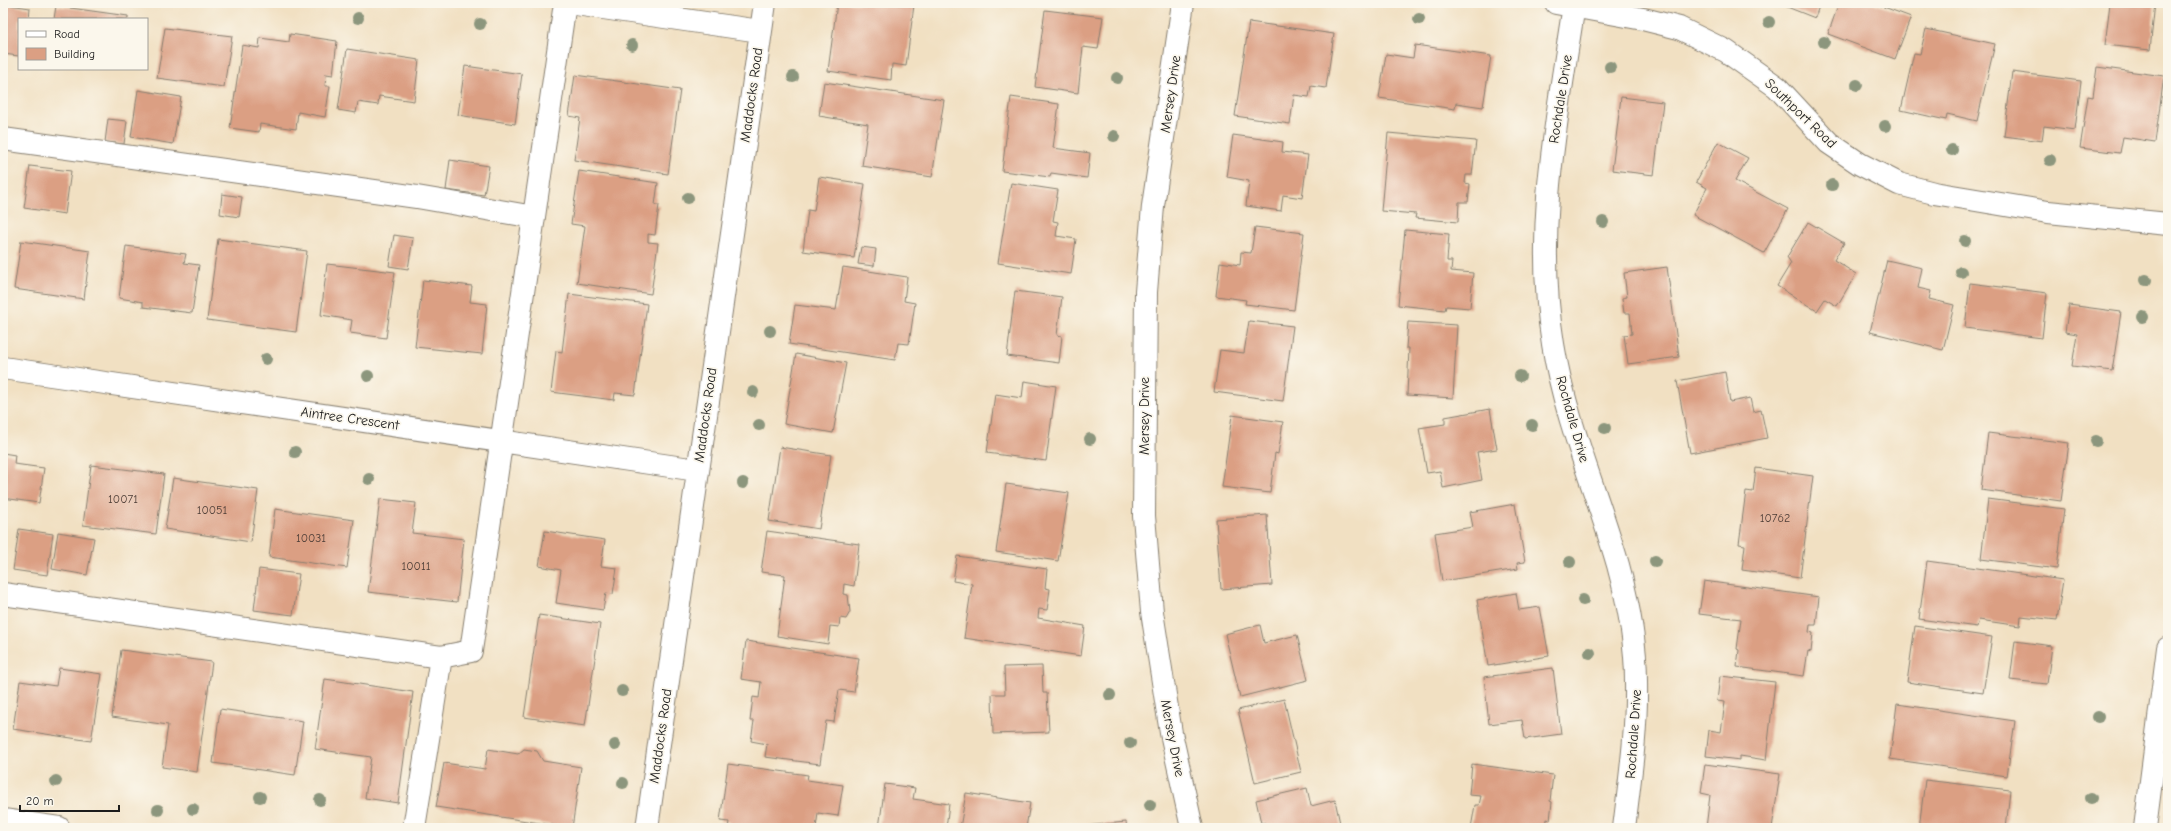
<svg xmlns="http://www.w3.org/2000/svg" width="2171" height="831" font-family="'Comic Neue',sans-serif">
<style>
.building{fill:#db9f83}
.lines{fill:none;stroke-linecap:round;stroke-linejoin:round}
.minor-casing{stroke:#867e6f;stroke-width:24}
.major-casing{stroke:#867e6f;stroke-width:24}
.minor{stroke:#fff;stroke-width:22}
.major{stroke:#fff;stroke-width:22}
.tree{fill:#8c967d}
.labels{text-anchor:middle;stroke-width:3.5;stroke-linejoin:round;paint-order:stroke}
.number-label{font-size:12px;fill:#4c3d36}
.street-label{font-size:14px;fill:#1c1c1c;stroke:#fbf7ec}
</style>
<rect width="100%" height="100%" fill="#fbf7ec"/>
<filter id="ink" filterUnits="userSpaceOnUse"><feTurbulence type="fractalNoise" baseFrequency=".025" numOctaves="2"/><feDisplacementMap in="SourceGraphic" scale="8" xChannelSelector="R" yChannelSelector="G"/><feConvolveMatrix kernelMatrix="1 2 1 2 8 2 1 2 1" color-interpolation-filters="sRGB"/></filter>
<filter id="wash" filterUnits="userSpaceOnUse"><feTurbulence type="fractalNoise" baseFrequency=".012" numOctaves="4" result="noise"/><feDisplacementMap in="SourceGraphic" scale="16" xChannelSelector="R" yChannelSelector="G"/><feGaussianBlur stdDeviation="0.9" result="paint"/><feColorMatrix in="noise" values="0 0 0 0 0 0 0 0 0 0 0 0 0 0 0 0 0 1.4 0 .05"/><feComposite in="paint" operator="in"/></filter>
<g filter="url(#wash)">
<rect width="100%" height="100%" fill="#f1e0c2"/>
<g id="blocks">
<path class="building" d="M 837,3 L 914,5 L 906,66 L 892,64 L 891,80 L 828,71 Z
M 1777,3 L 1820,3 L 1815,18 Z
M 1839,3 L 1873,3 L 1911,17 L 1895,59 L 1828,34 Z
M 2110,3 L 2155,3 L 2150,50 L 2105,45 Z
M 3,4 L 30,8 L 29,19 L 19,19 L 19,56 L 3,54 Z
M 56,6 L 128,16 L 128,19 L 54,19 Z
M 1045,10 L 1103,17 L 1098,49 L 1083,47 L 1078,93 L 1035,87 Z
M 1249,22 L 1334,34 L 1326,88 L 1311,86 L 1309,97 L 1294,95 L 1290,124 L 1235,116 Z
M 165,28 L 232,36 L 224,87 L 157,78 Z
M 1926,29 L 1995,44 L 1977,121 L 1947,114 L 1946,120 L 1901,110 L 1914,53 L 1920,54 Z
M 290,34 L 337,41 L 333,75 L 326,74 L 325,86 L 330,86 L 325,117 L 298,112 L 296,129 L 260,124 L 259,132 L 230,128 L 242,45 L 259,48 L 260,38 L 289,42 Z
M 1415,45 L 1491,56 L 1483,107 L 1456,103 L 1455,109 L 1379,98 L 1386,54 L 1413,58 Z
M 347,49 L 419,60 L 414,101 L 379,96 L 378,105 L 358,102 L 356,113 L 338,110 Z
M 465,66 L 522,74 L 515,124 L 458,115 Z
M 2097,67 L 2164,76 L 2155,142 L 2123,137 L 2120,153 L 2080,148 L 2088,96 L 2093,97 Z
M 2012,72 L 2081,81 L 2075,130 L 2044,126 L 2042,141 L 2004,136 Z
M 575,75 L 680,90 L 668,174 L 574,160 L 580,118 L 569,116 Z
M 824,82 L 944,100 L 932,177 L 862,166 L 868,124 L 819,116 Z
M 138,90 L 181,97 L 173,144 L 131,137 Z
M 1011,97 L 1059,104 L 1053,148 L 1090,153 L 1087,178 L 1051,173 L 1050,177 L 1002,171 Z
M 1621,97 L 1663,102 L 1654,175 L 1612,170 Z
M 108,119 L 127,121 L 124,144 L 105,142 Z
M 1388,133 L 1476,141 L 1472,175 L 1466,175 L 1465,183 L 1470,184 L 1468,202 L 1459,202 L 1458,222 L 1415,218 L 1416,214 L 1381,211 Z
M 1233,135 L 1283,142 L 1282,152 L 1308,155 L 1302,198 L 1283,195 L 1281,211 L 1246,206 L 1249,181 L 1227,177 Z
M 1718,142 L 1748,158 L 1735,181 L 1788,209 L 1764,253 L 1693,215 L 1707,188 L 1696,182 Z
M 450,160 L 489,166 L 484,195 L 446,190 Z
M 30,166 L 71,171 L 65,214 L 24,208 Z
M 579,171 L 658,183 L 655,205 L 659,205 L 655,235 L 648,234 L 648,242 L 658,243 L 651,294 L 577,283 L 585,226 L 571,224 Z
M 819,177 L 865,184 L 854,258 L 803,251 L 808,210 L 814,211 Z
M 1011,183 L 1058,190 L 1053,221 L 1058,222 L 1056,236 L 1076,239 L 1071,274 L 998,263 Z
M 222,194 L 242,197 L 239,217 L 220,214 Z
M 1808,222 L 1844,243 L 1834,260 L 1856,274 L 1837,306 L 1825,299 L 1817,311 L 1777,286 L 1791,263 L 1787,257 Z
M 1255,227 L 1304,233 L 1294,310 L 1245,304 L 1246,300 L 1216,296 L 1220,262 L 1240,265 L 1241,252 L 1251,253 Z
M 1405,230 L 1449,234 L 1447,261 L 1452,261 L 1451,271 L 1473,273 L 1470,308 L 1446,306 L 1445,310 L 1398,305 Z
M 394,235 L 413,238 L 408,269 L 389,266 Z
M 218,239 L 307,251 L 296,332 L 207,320 Z
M 21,241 L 90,251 L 84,299 L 14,289 Z
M 126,246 L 186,254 L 184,263 L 199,265 L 192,313 L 143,307 L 143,302 L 119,298 Z
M 861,247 L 876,249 L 874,266 L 858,264 Z
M 1887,260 L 1922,268 L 1918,288 L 1931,291 L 1929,299 L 1954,305 L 1943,350 L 1870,332 Z
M 327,264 L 395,272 L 386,338 L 350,333 L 352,320 L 321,315 Z
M 843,267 L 907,277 L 904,301 L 915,303 L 909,344 L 898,343 L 895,360 L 789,344 L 795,305 L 836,310 Z
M 1667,267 L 1679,357 L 1628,364 L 1624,335 L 1632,334 L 1630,313 L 1624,313 L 1622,298 L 1627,297 L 1624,273 Z
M 423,280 L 472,286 L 470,302 L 487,304 L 482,354 L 415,347 Z
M 1970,283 L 2047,293 L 2042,338 L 1965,328 Z
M 1015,291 L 1062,297 L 1057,335 L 1062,336 L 1059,363 L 1007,356 Z
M 569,294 L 647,304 L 635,395 L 615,393 L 614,400 L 551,392 L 556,351 L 562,352 Z
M 2069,305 L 2121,312 L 2112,371 L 2072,366 L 2077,334 L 2065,332 Z
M 1249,321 L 1293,326 L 1283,401 L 1214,392 L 1220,350 L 1244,353 Z
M 1408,322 L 1457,325 L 1453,398 L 1407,395 L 1409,348 L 1406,348 Z
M 796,354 L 846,363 L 833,433 L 784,424 Z
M 1725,372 L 1730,402 L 1750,398 L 1753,412 L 1761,410 L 1767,438 L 1690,453 L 1677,381 Z
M 1024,381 L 1056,386 L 1046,461 L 987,453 L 995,394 L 1022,398 Z
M 1490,409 L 1497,449 L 1477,452 L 1482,480 L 1443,488 L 1440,471 L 1427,473 L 1419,428 L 1445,424 L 1445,417 Z
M 1232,415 L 1283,422 L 1278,454 L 1275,453 L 1270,493 L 1222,487 Z
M 1988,433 L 2069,443 L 2061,501 L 1981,490 Z
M 780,447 L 831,455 L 819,529 L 769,521 Z
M 3,453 L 15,455 L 14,464 L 44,468 L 39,503 L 3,498 Z
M 91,465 L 164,474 L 156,534 L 83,525 Z
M 1756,468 L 1813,476 L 1800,578 L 1742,570 L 1745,545 L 1739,544 L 1746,491 L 1753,492 Z
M 173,478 L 258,490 L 251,542 L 165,529 Z
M 1006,484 L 1069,493 L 1058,561 L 996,552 Z
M 380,499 L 416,503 L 412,533 L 464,539 L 457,602 L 368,592 Z
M 1988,499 L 2064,509 L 2057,569 L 1981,559 Z
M 1515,504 L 1525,562 L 1517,563 L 1518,569 L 1442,581 L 1435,533 L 1473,527 L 1470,512 Z
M 275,509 L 354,520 L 347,568 L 269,557 Z
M 1267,515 L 1272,585 L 1221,589 L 1216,519 Z
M 19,529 L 53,534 L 47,575 L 13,570 Z
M 545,531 L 605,540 L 601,566 L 617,568 L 613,594 L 606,593 L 603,610 L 556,603 L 561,570 L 539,566 Z
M 767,531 L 859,544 L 854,586 L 844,584 L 843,594 L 848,595 L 850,612 L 846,619 L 840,618 L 839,627 L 830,626 L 828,644 L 777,636 L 785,575 L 761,572 Z
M 58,532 L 94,538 L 87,575 L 52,569 Z
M 957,556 L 1047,569 L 1045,588 L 1050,589 L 1047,610 L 1039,609 L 1038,618 L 1085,626 L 1081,656 L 964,638 L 972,584 L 953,581 Z
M 1927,561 L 2063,580 L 2057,620 L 2021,616 L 2020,626 L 1979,620 L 1977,627 L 1919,619 Z
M 259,569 L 299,574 L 293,615 L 254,610 Z
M 1704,581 L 1819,597 L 1816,625 L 1810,625 L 1809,632 L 1813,633 L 1811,652 L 1808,651 L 1804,676 L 1737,667 L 1739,650 L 1737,649 L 1741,619 L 1699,614 Z
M 1516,593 L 1519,610 L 1540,607 L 1549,656 L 1488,666 L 1477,600 Z
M 539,615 L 600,624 L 585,726 L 524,717 Z
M 1260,625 L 1264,643 L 1297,635 L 1308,680 L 1240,697 L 1225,634 Z
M 1915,626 L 1992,637 L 1983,693 L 1907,682 Z
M 746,641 L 859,658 L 854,692 L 839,690 L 834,722 L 826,721 L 820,764 L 765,757 L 767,744 L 751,741 L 754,721 L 750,721 L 753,697 L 759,698 L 761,682 L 741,679 Z
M 2015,641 L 2052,646 L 2047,684 L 2010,680 Z
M 121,650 L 212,662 L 197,772 L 162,767 L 168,725 L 112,717 Z
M 1042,666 L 1043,693 L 1047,693 L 1049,732 L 993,734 L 992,694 L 1005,694 L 1004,667 Z
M 59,668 L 102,674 L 91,741 L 13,729 L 20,681 L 56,686 Z
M 1553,668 L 1561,734 L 1525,739 L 1522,720 L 1489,724 L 1484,677 Z
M 1720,676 L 1775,682 L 1766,760 L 1740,756 L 1740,760 L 1706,756 L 1709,730 L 1721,732 L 1725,702 L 1717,701 Z
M 325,679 L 413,692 L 398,803 L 365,798 L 371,757 L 315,749 Z
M 1284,699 L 1301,772 L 1255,783 L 1238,710 Z
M 1897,704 L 2015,721 L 2007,776 L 1890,759 Z
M 220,709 L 303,721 L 295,775 L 213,763 Z
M 488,749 L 518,754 L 524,749 L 537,751 L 543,761 L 581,767 L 572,828 L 436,807 L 444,763 L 485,769 Z
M 728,764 L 808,775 L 807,780 L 843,785 L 838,816 L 818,813 L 816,828 L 728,828 L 729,822 L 720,821 Z
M 1472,764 L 1553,775 L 1550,801 L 1552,802 L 1550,820 L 1547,819 L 1546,828 L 1471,828 L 1475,805 L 1479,805 L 1481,796 L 1469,795 Z
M 1705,764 L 1780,774 L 1772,828 L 1706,828 L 1710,795 L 1701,793 Z
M 1925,780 L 2010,790 L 2006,828 L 1919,828 Z
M 885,784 L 915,788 L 913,799 L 949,804 L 946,828 L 879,828 Z
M 1307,788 L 1311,806 L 1335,800 L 1341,828 L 1266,828 L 1265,823 L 1261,823 L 1256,800 Z
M 966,793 L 1030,803 L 1026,828 L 960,828 Z
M 1126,822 L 1127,828 L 1074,828 L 1074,827 Z"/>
</g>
</g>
<g filter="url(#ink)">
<use href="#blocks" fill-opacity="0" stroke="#867e6f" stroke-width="1"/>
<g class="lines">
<g class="minor-casing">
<path id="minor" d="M 569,3 L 760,31
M 1183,3 L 1153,206 L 1146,292 L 1144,516 L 1152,612 L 1171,733 L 1192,828
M 1556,3 L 1643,19 L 1679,28 L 1726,51 L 1777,87 L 1829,143 L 1860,164 L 1899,184 L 1934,193 L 2048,212 L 2168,224
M 1574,5 C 1557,119 1534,228 1553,344 C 1565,420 1597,492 1618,565 C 1628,602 1636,643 1636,681 C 1637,731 1630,779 1624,828
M 3,139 L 417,197 L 534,217
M 3,368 L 697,470
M 3,594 L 441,657 L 414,828
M 441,657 L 471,651 L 565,3
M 3,820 L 59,828
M 647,828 L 765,3"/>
</g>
<g class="major-casing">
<path id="major" d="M 2145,828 L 2168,648"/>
</g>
<use href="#minor" class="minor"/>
<use href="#major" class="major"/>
</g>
<g class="tree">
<circle cx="358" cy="18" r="6"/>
<circle cx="1419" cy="19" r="6"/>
<circle cx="1769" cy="22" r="6"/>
<circle cx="480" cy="24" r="6"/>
<circle cx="1824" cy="42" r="6"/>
<circle cx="632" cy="45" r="6"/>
<circle cx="1610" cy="67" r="6"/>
<circle cx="793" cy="77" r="6"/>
<circle cx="1117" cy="78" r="6"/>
<circle cx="1857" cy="85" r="6"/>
<circle cx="1885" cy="126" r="6"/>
<circle cx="1114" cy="136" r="6"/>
<circle cx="1952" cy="150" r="6"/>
<circle cx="2050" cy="160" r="6"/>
<circle cx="1832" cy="185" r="6"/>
<circle cx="688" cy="198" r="6"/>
<circle cx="1603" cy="222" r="6"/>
<circle cx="1965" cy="241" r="6"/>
<circle cx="1961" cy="272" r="6"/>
<circle cx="2146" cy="280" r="6"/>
<circle cx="2143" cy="317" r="6"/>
<circle cx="770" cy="331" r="6"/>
<circle cx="266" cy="359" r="6"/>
<circle cx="368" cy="376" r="6"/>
<circle cx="1520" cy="376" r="6"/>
<circle cx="753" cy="392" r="6"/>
<circle cx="759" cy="425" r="6"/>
<circle cx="1532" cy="425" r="6"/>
<circle cx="1605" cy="428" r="6"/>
<circle cx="1090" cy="439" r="6"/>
<circle cx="2096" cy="441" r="6"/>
<circle cx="295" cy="452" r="6"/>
<circle cx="369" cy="479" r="6"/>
<circle cx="743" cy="483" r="6"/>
<circle cx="1655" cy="561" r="6"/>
<circle cx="1570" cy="562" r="6"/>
<circle cx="1583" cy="600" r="6"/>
<circle cx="1590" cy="653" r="6"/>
<circle cx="622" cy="691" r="6"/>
<circle cx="1110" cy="695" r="6"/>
<circle cx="2098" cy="717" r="6"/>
<circle cx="1130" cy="743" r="6"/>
<circle cx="615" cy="745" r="6"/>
<circle cx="56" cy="781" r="6"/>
<circle cx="623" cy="783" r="6"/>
<circle cx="260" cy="797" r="6"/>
<circle cx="2091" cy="798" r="6"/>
<circle cx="320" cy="800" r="6"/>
<circle cx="1150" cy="805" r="6"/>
<circle cx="193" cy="809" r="6"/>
<circle cx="158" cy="810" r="6"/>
</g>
</g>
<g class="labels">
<g class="number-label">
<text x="123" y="503">10071</text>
<text x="212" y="514">10051</text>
<text x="1775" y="522">10762</text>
<text x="311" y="542">10031</text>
<text x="416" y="570">10011</text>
</g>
<g class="street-label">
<text transform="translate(1170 94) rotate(-82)" y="5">Mersey Drive</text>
<text transform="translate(751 95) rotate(-82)" y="5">Maddocks Road</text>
<text transform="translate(1560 99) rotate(-81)" y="5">Rochdale Drive</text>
<text transform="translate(1801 113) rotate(44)" y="5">Southport Road</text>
<text transform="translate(705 415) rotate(-82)" y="5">Maddocks Road</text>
<text transform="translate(1144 416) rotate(-90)" y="5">Mersey Drive</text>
<text transform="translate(350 418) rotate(8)" y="5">Aintree Crescent</text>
<text transform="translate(1573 419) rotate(74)" y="5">Rochdale Drive</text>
<text transform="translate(1633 734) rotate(-86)" y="5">Rochdale Drive</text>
<text transform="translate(660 736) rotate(-82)" y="5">Maddocks Road</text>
<text transform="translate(1173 738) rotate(79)" y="5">Mersey Drive</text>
</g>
</g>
<rect width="2171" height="831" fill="none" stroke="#fbf7ec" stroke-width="16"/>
<rect x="18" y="18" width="130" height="52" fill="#fbf7ec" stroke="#a29f99"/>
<rect x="26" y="31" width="20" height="6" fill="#ffffff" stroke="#a29f99"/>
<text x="54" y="38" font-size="12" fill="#1c1c1c">Road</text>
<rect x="26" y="48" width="20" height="12" fill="#db9f83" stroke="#a29f99"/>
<text x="54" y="58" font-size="12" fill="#1c1c1c">Building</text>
<path d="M20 805v6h99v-6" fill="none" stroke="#1c1c1c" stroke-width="2"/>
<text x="26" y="805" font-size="12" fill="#1c1c1c" stroke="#fbf7ec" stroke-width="3" paint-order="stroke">20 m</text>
</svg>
